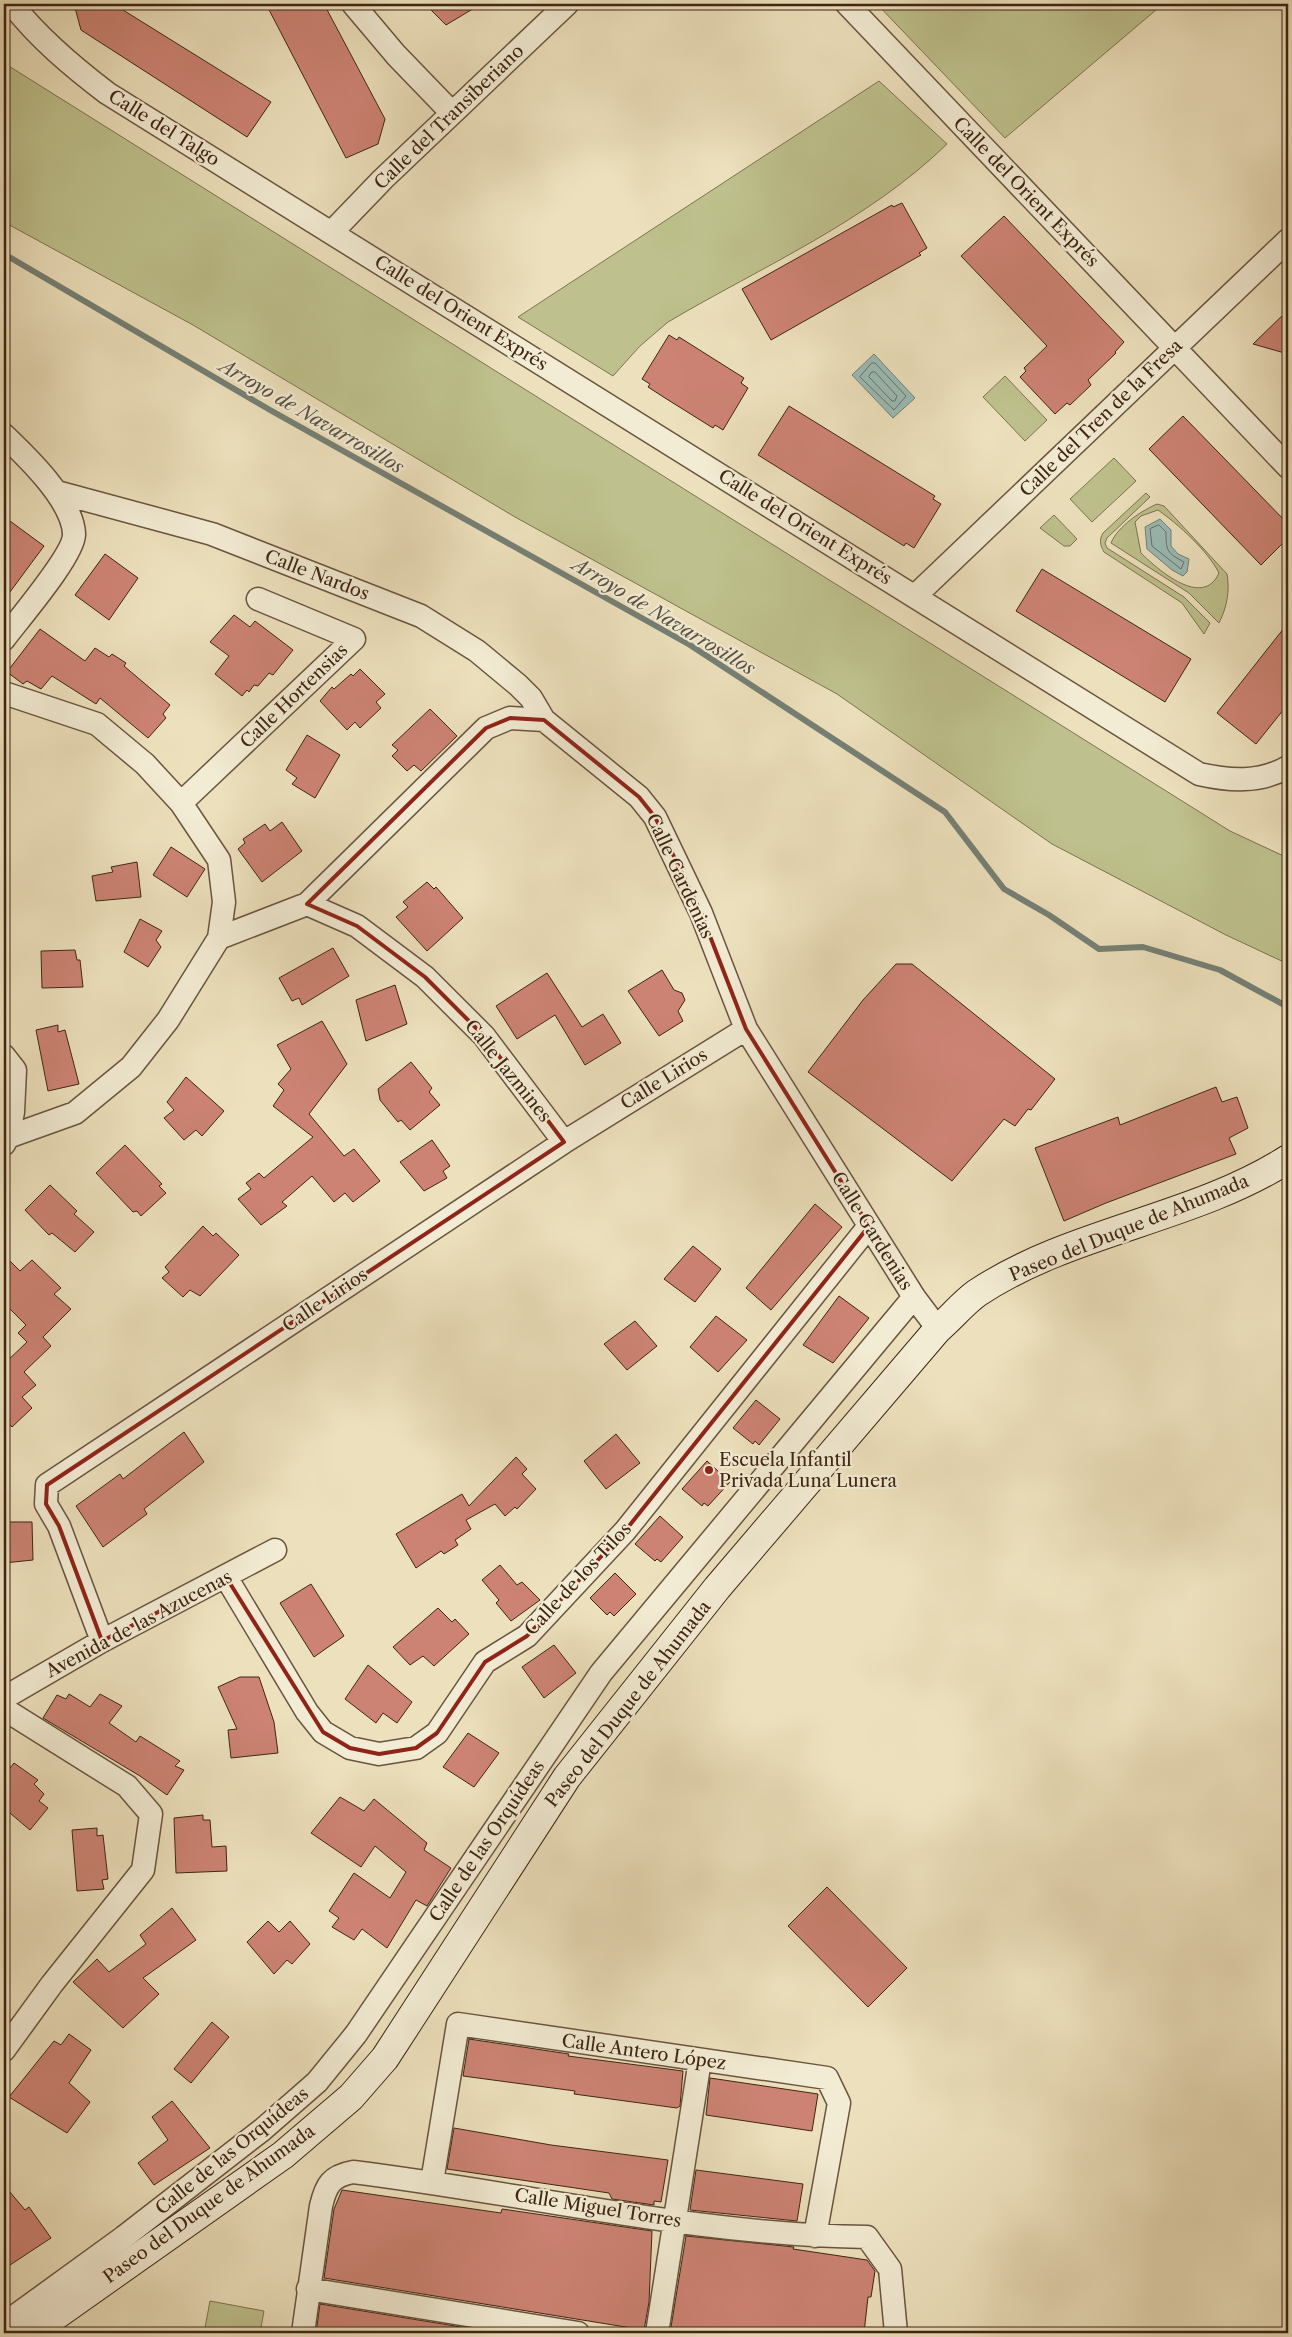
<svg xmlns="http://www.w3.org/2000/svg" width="1292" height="2337" font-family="'Libre Caslon Text',serif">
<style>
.green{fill:#bec18d;stroke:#7e7350;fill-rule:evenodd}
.water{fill:#9abcb7;stroke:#758075}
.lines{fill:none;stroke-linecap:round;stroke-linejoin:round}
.shore{stroke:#6c7065;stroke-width:1}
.stream{stroke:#758075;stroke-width:6}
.building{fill:#cd8374;stroke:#3e2513}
.street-casing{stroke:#6a543e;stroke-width:25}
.secondary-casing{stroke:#3e2513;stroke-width:30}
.street{stroke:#f3ecd4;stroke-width:22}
.secondary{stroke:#f3ecd4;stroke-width:28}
.marked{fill:none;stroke:#8f2418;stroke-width:4;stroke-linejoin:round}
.poi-dot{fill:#8f2418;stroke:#f3ecd4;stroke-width:2}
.labels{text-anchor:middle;stroke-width:4.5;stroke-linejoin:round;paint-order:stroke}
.street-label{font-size:18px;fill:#3e2513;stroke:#f3ecd4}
.poi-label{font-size:18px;fill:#3e2513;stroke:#f3ecd4;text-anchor:start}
.water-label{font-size:19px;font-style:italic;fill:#5a5244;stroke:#f3ecd4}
</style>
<rect width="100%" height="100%" fill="#ede1bd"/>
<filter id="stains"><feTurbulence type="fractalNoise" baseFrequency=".004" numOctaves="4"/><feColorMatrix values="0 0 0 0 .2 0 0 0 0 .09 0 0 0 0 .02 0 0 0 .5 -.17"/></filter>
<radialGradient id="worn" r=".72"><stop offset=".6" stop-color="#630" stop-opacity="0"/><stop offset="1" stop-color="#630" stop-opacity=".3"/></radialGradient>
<path class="green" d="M 877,4 L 1163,4 L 1005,138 Z
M 4,63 L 1230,831 L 1288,858 L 1288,964 L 1226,935 L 1052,844 L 837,694 L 515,517 L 193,325 L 4,222 Z
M 879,81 L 947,144 C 868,221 763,266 668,322 L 640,346 L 613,376 L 518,317 Z
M 1005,376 L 1047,420 L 1025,441 L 983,397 Z
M 1114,458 L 1136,481 L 1092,522 L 1070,499 Z
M 1146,493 L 1150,497 L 1107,538 L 1105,543 L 1107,548 L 1184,597 L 1210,623 L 1204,634 L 1182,603 L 1104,552 C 1100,545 1099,540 1103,533 Z
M 1157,504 L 1164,506 L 1227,574 C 1230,591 1227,607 1219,623 L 1189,593 L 1111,543 C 1118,526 1141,511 1157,504 ZM 1158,510 C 1178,524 1208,551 1219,573 C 1203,609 1158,570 1141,553 L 1135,522 L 1141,516 Z
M 1054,515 L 1077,539 L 1070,546 L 1064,546 L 1040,528 Z
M 210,2301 L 264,2311 L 260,2333 L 204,2333 Z"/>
<path class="water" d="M 874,354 L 915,398 L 893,418 L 852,375 Z
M 1160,519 L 1171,530 L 1171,546 L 1178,554 L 1189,559 L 1187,572 L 1183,576 L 1172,570 L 1147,549 L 1145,527 Z"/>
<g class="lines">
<path class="shore" d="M 872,363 L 875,363 L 906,396 L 894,410 L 860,377 Z
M 872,372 L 875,372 L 897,396 L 895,401 L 892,401 L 869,377 Z
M 1159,525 L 1166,532 C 1166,551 1167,553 1184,562 L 1181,569 L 1152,546 L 1150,529 Z"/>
<path class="stream" d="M 4,254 L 270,410 L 690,645 L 945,812 L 1004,889 L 1049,915 L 1099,949 L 1143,947 L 1220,970 L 1288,1007"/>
</g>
<path class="building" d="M 74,4 L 123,4 L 123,10 L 271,102 L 247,137 L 81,30 Z
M 266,4 L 324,4 L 385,119 L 378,144 L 346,158 Z
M 425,4 L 481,4 L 446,25 Z
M 902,203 L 927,248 L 919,253 L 921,255 L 771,340 L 742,289 L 892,205 L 893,207 Z
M 1004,216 L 1124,342 L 1115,352 L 1116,353 L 1088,380 L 1091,385 L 1070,405 L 1067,403 L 1055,414 L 1020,377 L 1026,371 L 1024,368 L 1047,346 L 961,256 Z
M 1288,310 L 1288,354 L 1253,344 Z
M 669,335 L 677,340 L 679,337 L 744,378 L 741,383 L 748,388 L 723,430 L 715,425 L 713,428 L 665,398 L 648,387 L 650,384 L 642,379 Z
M 789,406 L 935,496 L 933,499 L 941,504 L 914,548 L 906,543 L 904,546 L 758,455 Z
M 1183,416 L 1288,524 L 1288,538 L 1261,565 L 1149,449 Z
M 10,521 L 44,546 L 4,600 L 4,529 Z
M 105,554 L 138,578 L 109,620 L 75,595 Z
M 1042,569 L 1191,659 L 1165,702 L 1016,611 Z
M 234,615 L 250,627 L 255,621 L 293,650 L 273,675 L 269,673 L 258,686 L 254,685 L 249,692 L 247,690 L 242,696 L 215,674 L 229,656 L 210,642 Z
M 1288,623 L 1288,704 L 1256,744 L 1217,713 Z
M 40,629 L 85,661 L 95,648 L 109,657 L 112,654 L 126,663 L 124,666 L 170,705 L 163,714 L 166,718 L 148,738 L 100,698 L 96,704 L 52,676 L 41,689 L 27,681 L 23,684 L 7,672 Z
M 360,669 L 385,694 L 376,702 L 381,708 L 360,728 L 355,722 L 347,730 L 320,701 L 332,687 L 334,689 L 351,674 L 353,676 Z
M 430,709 L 457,736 L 421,771 L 414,765 L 407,771 L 392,756 L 398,750 L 392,745 Z
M 307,735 L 340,755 L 315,798 L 292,784 L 297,778 L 286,770 Z
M 282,822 L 302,851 L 262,882 L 238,849 L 245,843 L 243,839 L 265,824 L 270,831 Z
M 171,847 L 205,869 L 187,897 L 153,875 Z
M 137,862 L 141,897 L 96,901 L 92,876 L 113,872 L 111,867 Z
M 427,882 L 434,889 L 436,887 L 463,918 L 427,951 L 396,917 L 408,907 L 403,902 Z
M 140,919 L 162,931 L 156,940 L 161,947 L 148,967 L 124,952 Z
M 333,948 L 349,976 L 302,1005 L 299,998 L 292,1001 L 279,978 Z
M 75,950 L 77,960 L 80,960 L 83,987 L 42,988 L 41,951 Z
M 896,964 L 912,964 L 1055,1079 L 1031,1110 L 1028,1109 L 1015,1126 L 1004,1119 L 952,1181 L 808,1072 L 863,1000 Z
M 662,970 L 674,990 L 682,993 L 685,1000 L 678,1011 L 683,1021 L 659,1036 L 628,991 Z
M 547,973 L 582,1027 L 603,1014 L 621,1043 L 585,1065 L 555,1015 L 517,1039 L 496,1006 Z
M 395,985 L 407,1024 L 366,1041 L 356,1000 Z
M 322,1021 L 347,1064 L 309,1114 L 344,1156 L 354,1149 L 380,1181 L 353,1202 L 345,1193 L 334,1202 L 312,1176 L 282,1202 L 287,1206 L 261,1225 L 238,1199 L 251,1189 L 246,1183 L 259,1173 L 264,1178 L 313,1137 L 273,1106 L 284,1090 L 278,1084 L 291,1069 L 277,1045 Z
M 58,1025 L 58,1032 L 65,1030 L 79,1084 L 48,1091 L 36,1030 Z
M 411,1062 L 432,1088 L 429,1092 L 440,1105 L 410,1130 L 401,1120 L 398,1122 L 380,1100 L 378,1089 Z
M 186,1077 L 224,1111 L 202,1136 L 196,1130 L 184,1140 L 164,1118 L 174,1110 L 167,1102 Z
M 1216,1087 L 1222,1102 L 1237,1097 L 1248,1128 L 1229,1138 L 1236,1154 L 1106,1203 L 1064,1221 L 1035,1148 L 1118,1117 L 1120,1125 Z
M 432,1140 L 450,1166 L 443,1171 L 447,1178 L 424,1191 L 400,1162 Z
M 125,1145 L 162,1184 L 159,1186 L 166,1193 L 141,1216 L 137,1211 L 133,1212 L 96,1173 Z
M 50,1185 L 77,1211 L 74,1214 L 94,1232 L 75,1252 L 52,1233 L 49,1235 L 25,1210 Z
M 815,1204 L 842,1227 L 771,1310 L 746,1288 Z
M 203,1226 L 213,1236 L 216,1233 L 239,1255 L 200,1296 L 190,1290 L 183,1297 L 162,1278 L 169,1272 L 165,1267 Z
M 693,1246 L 721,1269 L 695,1302 L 664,1279 Z
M 4,1255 L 20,1271 L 32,1260 L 61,1288 L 54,1294 L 71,1309 L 43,1337 L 51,1346 L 24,1372 L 36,1385 L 22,1397 L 32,1408 L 12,1427 L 4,1418 L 4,1364 L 27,1342 L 18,1333 L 26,1325 L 4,1303 Z
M 839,1296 L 869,1318 L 833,1363 L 803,1345 Z
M 716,1316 L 747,1340 L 718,1372 L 690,1347 Z
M 635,1321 L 657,1346 L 627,1370 L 604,1344 Z
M 756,1400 L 780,1419 L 759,1445 L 755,1441 L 753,1444 L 733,1428 Z
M 184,1432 L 204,1462 L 144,1509 L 147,1514 L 103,1547 L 76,1506 L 120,1474 L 123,1479 Z
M 616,1434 L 640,1463 L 606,1489 L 584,1461 Z
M 516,1457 L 527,1469 L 522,1474 L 536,1489 L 517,1509 L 515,1507 L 505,1516 L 495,1504 L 466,1520 L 471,1529 L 455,1540 L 458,1545 L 444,1554 L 441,1551 L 416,1568 L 396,1534 L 462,1494 L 469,1506 Z
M 707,1461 L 730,1482 L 708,1506 L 704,1503 L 702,1506 L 682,1489 Z
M 660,1516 L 683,1537 L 661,1562 L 657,1559 L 655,1561 L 635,1544 Z
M 4,1522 L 32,1522 L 33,1560 L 4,1563 Z
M 500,1565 L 517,1585 L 522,1582 L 540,1600 L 511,1621 L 496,1603 L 499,1600 L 482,1580 Z
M 615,1573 L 636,1594 L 614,1616 L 610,1612 L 607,1615 L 590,1598 Z
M 311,1584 L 344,1636 L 314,1657 L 280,1603 Z
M 438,1608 L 452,1622 L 455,1619 L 469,1634 L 434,1666 L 423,1656 L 410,1665 L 393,1647 Z
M 554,1645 L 576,1673 L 544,1698 L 522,1667 Z
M 368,1665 L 412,1702 L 397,1723 L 383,1713 L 376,1723 L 345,1699 Z
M 240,1677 L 259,1677 L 274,1722 L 278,1753 L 231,1758 L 228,1730 L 237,1729 L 218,1687 Z
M 69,1694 L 90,1707 L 100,1694 L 122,1706 L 109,1723 L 136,1742 L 140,1736 L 180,1761 L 175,1766 L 184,1770 L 167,1795 L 140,1776 L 43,1718 L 57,1695 L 66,1699 Z
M 468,1733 L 499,1753 L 474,1787 L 443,1767 Z
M 14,1763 L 38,1780 L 34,1784 L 44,1794 L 39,1801 L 48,1808 L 30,1830 L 4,1808 L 4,1776 Z
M 340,1797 L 364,1811 L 374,1799 L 427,1843 L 424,1850 L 451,1868 L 427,1906 L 416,1900 L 387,1948 L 362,1929 L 354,1940 L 332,1927 L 339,1918 L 329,1911 L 354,1873 L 390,1898 L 406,1872 L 375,1846 L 361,1867 L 311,1833 Z
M 203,1815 L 203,1820 L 210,1820 L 212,1847 L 226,1846 L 227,1871 L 176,1873 L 174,1818 Z
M 97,1828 L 97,1836 L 103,1835 L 108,1879 L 102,1880 L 104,1889 L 77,1891 L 72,1830 Z
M 827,1887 L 907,1968 L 868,2007 L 788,1926 Z
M 172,1908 L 196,1940 L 143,1978 L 159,1994 L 123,2028 L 73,1982 L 97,1959 L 109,1972 L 146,1944 L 140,1935 Z
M 268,1921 L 279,1932 L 290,1921 L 310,1944 L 292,1964 L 287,1960 L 274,1974 L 247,1942 Z
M 212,2022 L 229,2037 L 191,2083 L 174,2069 Z
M 69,2034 L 91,2050 L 69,2083 L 90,2102 L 67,2133 L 9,2097 L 54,2041 L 61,2045 Z
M 469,2039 L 569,2054 L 568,2056 L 683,2071 L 680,2106 L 677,2108 L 574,2094 L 575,2091 L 463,2076 Z
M 710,2078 L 818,2094 L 812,2131 L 706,2115 Z
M 172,2101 L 210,2148 L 154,2185 L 138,2163 L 168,2140 L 152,2117 Z
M 454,2128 L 551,2145 L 668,2160 L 661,2202 L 654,2201 L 654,2205 L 612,2199 L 609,2193 L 447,2169 Z
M 696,2170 L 803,2184 L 797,2221 L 690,2210 Z
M 4,2185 L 25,2210 L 29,2207 L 51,2238 L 10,2265 L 4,2256 Z
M 342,2190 L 501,2213 L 502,2209 L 652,2231 L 649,2302 L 644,2330 L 324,2278 L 334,2209 Z
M 686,2236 L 794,2247 L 793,2249 L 867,2260 L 875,2271 L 871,2297 L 868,2297 L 864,2333 L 670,2333 Z
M 320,2304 L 498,2333 L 316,2333 Z"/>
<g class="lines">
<g class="street-casing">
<path id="street" d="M 12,4 C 38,38 73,67 107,93 L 1199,774 C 1230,781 1260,783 1288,767
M 353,4 L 396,55 L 452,113
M 847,4 L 1288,467
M 332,232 L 383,179 L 567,4
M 4,435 C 27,457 73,501 74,534 C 75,554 18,620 4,639
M 57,492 L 212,534 L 421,616 L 477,651 L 518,685 L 531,698 L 544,720
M 915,596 L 1288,240
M 4,693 L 97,724 L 145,764 L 181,803 L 219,860 L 224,902 L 219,938 L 168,1020 L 131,1067 L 75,1113 L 8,1137 L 4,1144
M 181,803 L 354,639 L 258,599
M 307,904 L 486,728 L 510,718 L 544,720 L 639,797 L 655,817 L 701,913 L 746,1029 L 914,1297 L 938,1329
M 219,938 L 307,904 L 357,926 L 425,977 L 484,1036 L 564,1142
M 4,1056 L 15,1070 L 13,1112 L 8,1137
M 226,1577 L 307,1712 L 323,1732 L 350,1748 L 379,1754 L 416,1748 L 437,1733 L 485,1662 L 527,1636 L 625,1531 L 869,1226
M 102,1641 L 59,1526 L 46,1504 L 47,1485 L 564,1142 L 746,1029
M 4,1698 L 102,1641 L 275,1550
M 4,1709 L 127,1786 L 151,1814 L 143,1870 L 52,1984 L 4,2050
M 432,2182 L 458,2024 L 827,2078 L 839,2103 L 815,2236
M 308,2289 L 578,2333
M 4,2324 L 124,2237 L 262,2130 L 317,2082 L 356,2034 L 601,1673 L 914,1297
M 303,2333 L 321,2206 C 326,2185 331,2176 353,2172 C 524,2193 695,2235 867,2237 L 890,2269 L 896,2333
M 657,2333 L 700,2060"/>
</g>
<g class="secondary-casing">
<path id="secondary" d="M 31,2333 L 283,2155 L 351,2097 L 385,2058 L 567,1777 L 717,1588 L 938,1329 C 951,1318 963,1303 977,1293 C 1072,1230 1192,1220 1288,1159"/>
</g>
<use href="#street" class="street"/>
<use href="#secondary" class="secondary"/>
</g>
<path class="marked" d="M 510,718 L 544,720 L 639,797 L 655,817 L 701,913 L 746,1029 L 869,1226 L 625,1531 L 527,1636 L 485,1662 L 437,1733 L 416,1748 L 379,1754 L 350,1748 L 323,1732 L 226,1577 L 102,1641 L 59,1526 L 46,1504 L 47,1485 L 564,1142 L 484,1036 L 425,977 L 357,926 L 307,904 L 486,728 Z"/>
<circle class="poi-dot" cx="709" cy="1470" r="5"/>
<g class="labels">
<g class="street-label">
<text transform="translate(449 117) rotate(-44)" y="6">Calle del Transiberiano</text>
<text transform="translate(164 128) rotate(32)" y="6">Calle del Talgo</text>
<text transform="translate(1026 192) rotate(46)" y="6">Calle del Orient Exprés</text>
<text transform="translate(461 313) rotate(32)" y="6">Calle del Orient Exprés</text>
<text transform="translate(1101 418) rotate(-44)" y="6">Calle del Tren de la Fresa</text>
<text transform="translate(805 527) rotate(32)" y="6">Calle del Orient Exprés</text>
<text transform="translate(317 575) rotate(21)" y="6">Calle Nardos</text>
<text transform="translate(294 696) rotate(-44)" y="6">Calle Hortensias</text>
<text transform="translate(680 876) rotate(65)" y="6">Calle Gardenias</text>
<text transform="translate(508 1071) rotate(51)" y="6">Calle Jazmines</text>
<text transform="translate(664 1079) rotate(-32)" y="6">Calle Lirios</text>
<text transform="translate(1129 1228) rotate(-22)" y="6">Paseo del Duque de Ahumada</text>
<text transform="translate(872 1231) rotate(58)" y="6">Calle Gardenias</text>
<text transform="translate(325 1300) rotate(-34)" y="6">Calle Lirios</text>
<text transform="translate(578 1579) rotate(-47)" y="6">Calle de los Tilos</text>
<text transform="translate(139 1624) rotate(-28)" y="6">Avenida de las Azucenas</text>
<text transform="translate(628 1704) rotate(-52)" y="6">Paseo del Duque de Ahumada</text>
<text transform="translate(487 1841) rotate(-56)" y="6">Calle de las Orquídeas</text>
<text transform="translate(644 2052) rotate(8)" y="6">Calle Antero López</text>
<text transform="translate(232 2151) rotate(-39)" y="6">Calle de las Orquídeas</text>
<text transform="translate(209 2204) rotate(-36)" y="6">Paseo del Duque de Ahumada</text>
<text transform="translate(598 2208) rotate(9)" y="6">Calle Miguel Torres</text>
</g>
<g class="poi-label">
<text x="719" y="1466">Escuela Infantil<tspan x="719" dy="21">Privada Luna Lunera</tspan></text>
</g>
<g class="water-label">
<text transform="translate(312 416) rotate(30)" y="7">Arroyo de Navarrosillos</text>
<text transform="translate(664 616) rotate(31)" y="7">Arroyo de Navarrosillos</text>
</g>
</g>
<rect width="1292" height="2337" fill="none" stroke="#ede1bd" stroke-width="20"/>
<rect x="5" y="5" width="1282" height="2327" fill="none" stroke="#3e2513" stroke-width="2.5"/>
<rect x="10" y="10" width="1272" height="2317" fill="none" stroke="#3e2513"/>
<rect width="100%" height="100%" filter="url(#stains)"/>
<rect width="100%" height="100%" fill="url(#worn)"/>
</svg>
